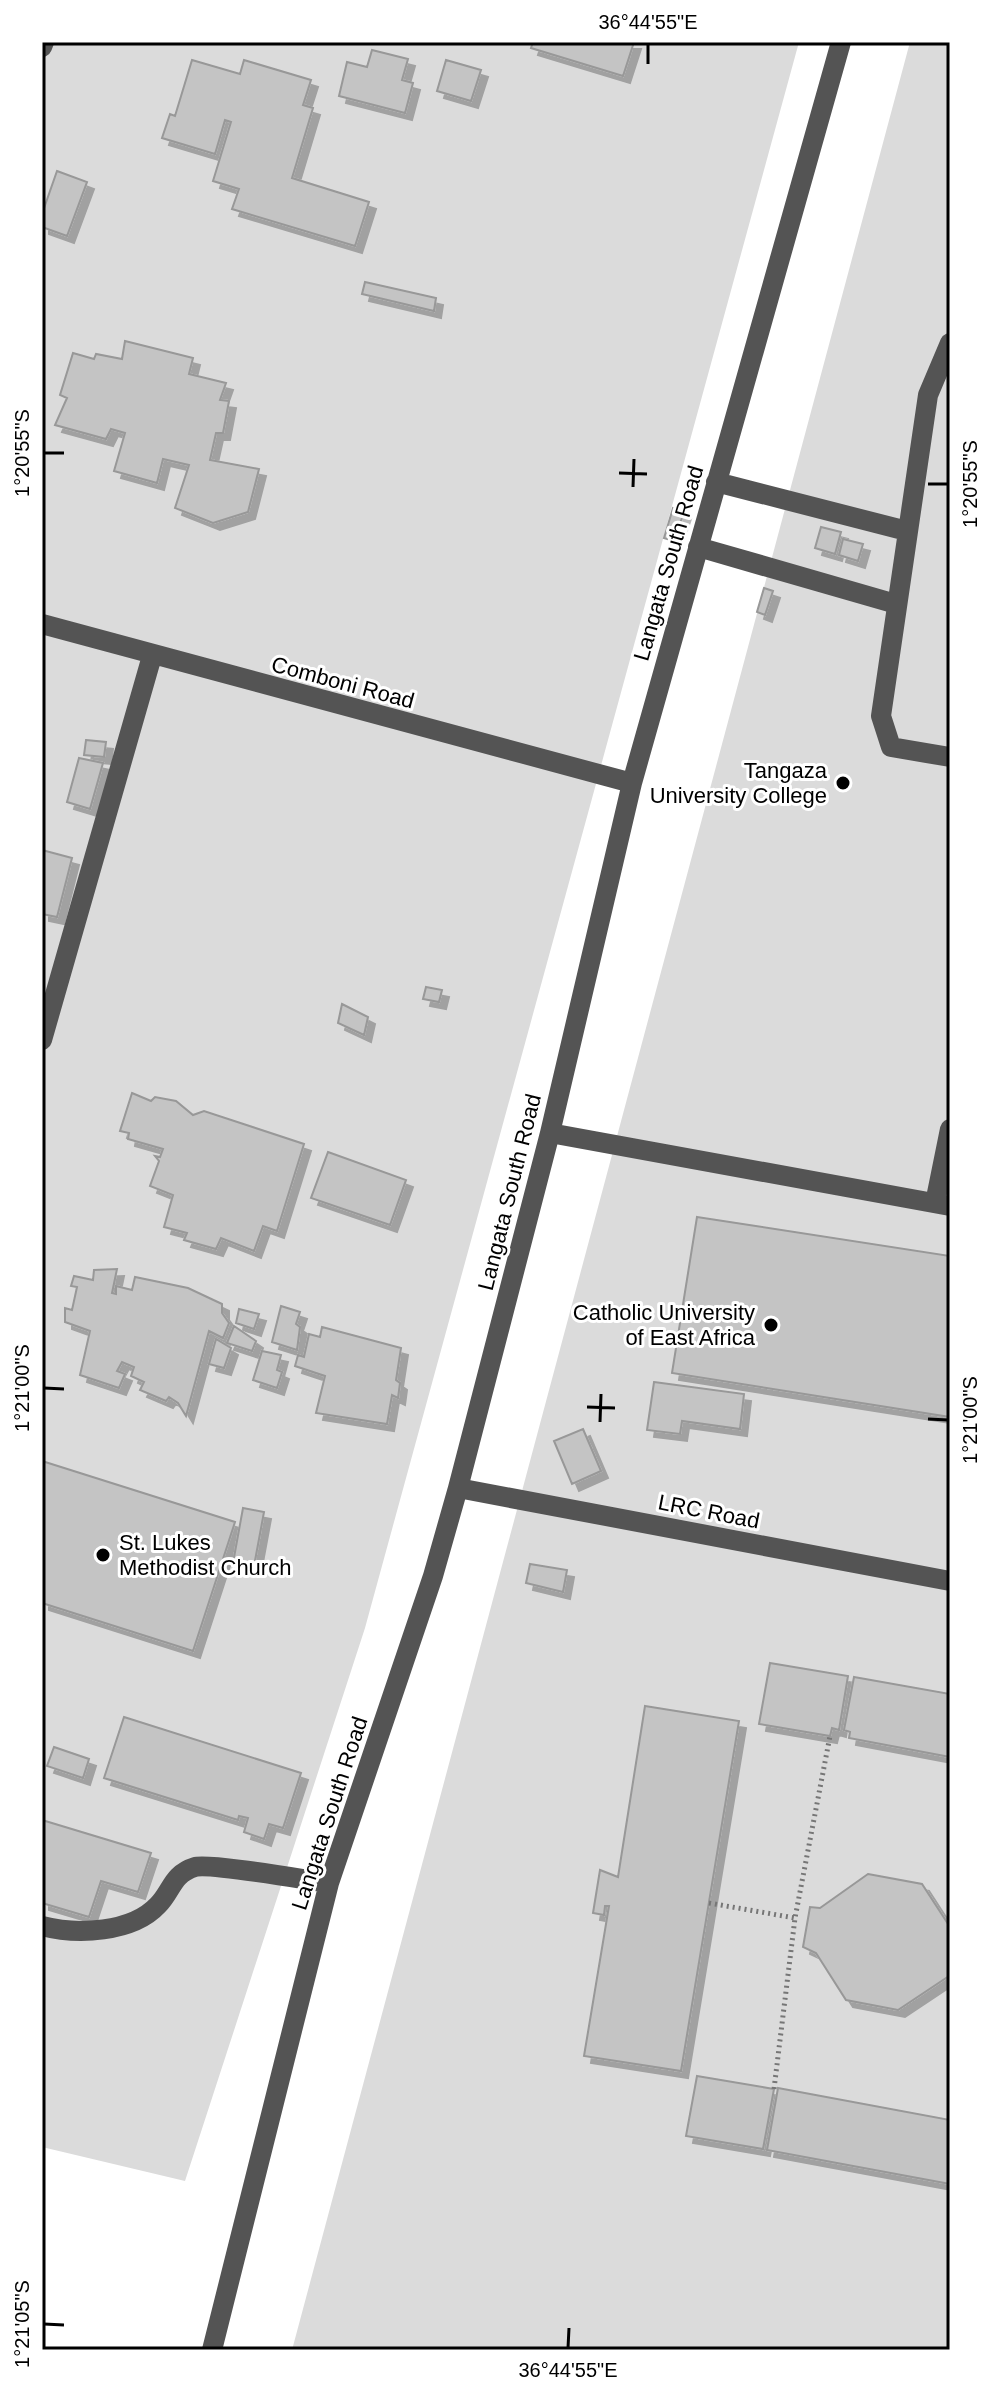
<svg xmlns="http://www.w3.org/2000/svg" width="992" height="2392" font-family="Helvetica,sans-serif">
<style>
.green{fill:#dbdbdb}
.building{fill:#c4c4c4;stroke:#989898;stroke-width:2;filter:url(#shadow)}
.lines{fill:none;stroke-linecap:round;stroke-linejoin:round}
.path{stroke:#767676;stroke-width:5;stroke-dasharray:2 4;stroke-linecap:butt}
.minor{stroke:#545454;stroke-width:20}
.ticks{fill:none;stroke:#000;stroke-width:3}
.poi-dot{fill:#000;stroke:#fff;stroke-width:3}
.labels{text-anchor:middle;stroke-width:6;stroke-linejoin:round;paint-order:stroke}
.street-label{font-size:22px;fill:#000;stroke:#fff}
.poi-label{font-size:22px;fill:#000;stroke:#fff;text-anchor:end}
.neatline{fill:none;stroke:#000;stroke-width:3}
.ticks-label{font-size:20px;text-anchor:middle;fill:#000}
</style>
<defs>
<filter id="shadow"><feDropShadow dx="7" dy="7" stdDeviation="0" flood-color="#0004"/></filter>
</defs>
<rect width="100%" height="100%" fill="#fff"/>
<path class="green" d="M 42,42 L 799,42 L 365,1628 L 185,2181 L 42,2147 Z
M 910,42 L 950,42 L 950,2350 L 292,2350 Z"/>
<path class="building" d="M 533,42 L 634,42 L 623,76 L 531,48 Z
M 372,50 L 408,59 L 402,80 L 413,83 L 405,113 L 339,96 L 347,62 L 367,67 Z
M 192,60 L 240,74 L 244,60 L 311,80 L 303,105 L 313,108 L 292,178 L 369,202 L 355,246 L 232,209 L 239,189 L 213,181 L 231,122 L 225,120 L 215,154 L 162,138 L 170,114 L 175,116 Z
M 446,60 L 481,70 L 471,101 L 437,91 Z
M 57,171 L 87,182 L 67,236 L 42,227 L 42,214 Z
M 365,282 L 436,298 L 434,311 L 362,294 Z
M 125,341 L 193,358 L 189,374 L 226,383 L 220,400 L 229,401 L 223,433 L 216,433 L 210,460 L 259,469 L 248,512 L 213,523 L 175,508 L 189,465 L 163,459 L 157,483 L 114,471 L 125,433 L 111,429 L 106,439 L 55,425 L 67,398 L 60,395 L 73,353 L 94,359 L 96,354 L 122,359 Z
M 673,508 L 684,512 L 674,541 L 664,538 Z
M 821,527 L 841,532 L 835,554 L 815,548 Z
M 843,539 L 863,544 L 858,561 L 839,555 Z
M 764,588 L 773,591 L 765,615 L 757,612 Z
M 86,740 L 106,742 L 104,757 L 84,755 Z
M 79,758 L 103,763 L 90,809 L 67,802 Z
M 42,850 L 72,858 L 57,917 L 42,914 Z
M 426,987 L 442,990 L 439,1002 L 423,999 Z
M 342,1004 L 368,1017 L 364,1035 L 338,1023 Z
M 132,1093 L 151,1101 L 155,1097 L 176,1101 L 193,1115 L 204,1111 L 304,1144 L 277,1231 L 263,1226 L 254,1251 L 221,1238 L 216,1249 L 184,1240 L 187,1233 L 164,1227 L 173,1195 L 150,1186 L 159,1161 L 155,1156 L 160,1157 L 163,1149 L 128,1139 L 129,1133 L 120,1131 Z
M 328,1152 L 406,1180 L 390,1225 L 311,1198 Z
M 697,1217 L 950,1256 L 950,1417 L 672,1373 Z
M 117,1269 L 112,1293 L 116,1294 L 116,1286 L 132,1290 L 135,1277 L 188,1288 L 222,1304 L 222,1313 L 229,1323 L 223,1338 L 209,1331 L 186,1416 L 178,1403 L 169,1397 L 166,1401 L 140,1390 L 144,1382 L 131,1376 L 134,1367 L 122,1362 L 117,1371 L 125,1374 L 119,1388 L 80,1375 L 90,1331 L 65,1322 L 65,1308 L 72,1310 L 77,1287 L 71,1286 L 74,1276 L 93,1280 L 94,1270 Z
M 281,1306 L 300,1312 L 296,1324 L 300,1327 L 297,1350 L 272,1342 Z
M 239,1309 L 259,1314 L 254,1329 L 236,1323 Z
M 234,1326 L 256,1341 L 252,1351 L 227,1343 Z
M 322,1327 L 401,1348 L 396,1380 L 400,1383 L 398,1398 L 392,1395 L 387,1424 L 316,1413 L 325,1376 L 295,1366 L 298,1355 L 304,1357 L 309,1334 L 320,1337 Z
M 216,1339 L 231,1348 L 224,1368 L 209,1364 Z
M 262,1351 L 281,1355 L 277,1370 L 282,1372 L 277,1388 L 253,1380 Z
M 654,1382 L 744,1394 L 740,1429 L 682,1421 L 680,1434 L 647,1430 Z
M 583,1429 L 601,1471 L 572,1484 L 554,1441 Z
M 42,1461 L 235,1522 L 193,1651 L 42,1603 Z
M 243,1508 L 264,1512 L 254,1566 L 233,1563 Z
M 530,1564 L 567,1570 L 563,1592 L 526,1583 Z
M 770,1663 L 848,1676 L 839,1730 L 832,1728 L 830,1736 L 759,1724 Z
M 854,1677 L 950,1694 L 950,1757 L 849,1738 L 850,1732 L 844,1730 Z
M 645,1706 L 739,1721 L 681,2071 L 584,2056 L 609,1906 L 605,1906 L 604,1915 L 593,1913 L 600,1870 L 618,1877 Z
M 124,1717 L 301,1773 L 283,1828 L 269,1824 L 264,1839 L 244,1832 L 248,1818 L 239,1816 L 238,1820 L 104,1778 Z
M 54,1747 L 89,1759 L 83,1778 L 47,1766 Z
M 42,1820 L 151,1853 L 138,1892 L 101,1881 L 89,1917 L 42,1903 Z
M 868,1874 L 922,1884 L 950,1927 L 949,1976 L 898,2010 L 846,2000 L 816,1953 L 803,1947 L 810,1907 L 820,1908 Z
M 697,2076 L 774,2089 L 763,2149 L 686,2136 Z
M 778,2088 L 950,2120 L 950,2184 L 767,2150 Z"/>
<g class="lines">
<path class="path" d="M 709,1903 L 795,1918
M 774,2089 L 795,1918 L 830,1736"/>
<path class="minor" d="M 42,47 L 44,42
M 950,343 L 928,395 L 881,716 L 891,747 L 950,757
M 716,482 L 907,531
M 698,547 L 896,604
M 42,624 L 632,783
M 42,1040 L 152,656
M 550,1133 L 950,1206
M 935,1203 L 950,1129
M 458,1488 L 950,1581
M 42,1926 C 77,1935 132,1933 158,1905 C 172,1891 172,1874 195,1867 C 209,1863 307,1880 329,1883
M 212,2350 L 329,1883 L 433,1576 L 458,1488 L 550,1133 L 632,783 L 841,42"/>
</g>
<path class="ticks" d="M 648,64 L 648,44M 44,453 L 64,453M 619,473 L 647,474M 928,484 L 948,484M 633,487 L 634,459M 44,1388 L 64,1389M 587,1407 L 615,1408M 928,1419 L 948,1420M 600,1422 L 601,1394M 44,2324 L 64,2325M 568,2348 L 569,2328"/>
<g class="poi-dot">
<circle cx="843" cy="783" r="8"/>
<circle cx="771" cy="1325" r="8"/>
<circle cx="103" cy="1555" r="8"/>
</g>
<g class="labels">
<g class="street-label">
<text transform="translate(668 563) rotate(-74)" y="8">Langata South Road</text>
<text transform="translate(343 682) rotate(15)" y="8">Comboni Road</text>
<text transform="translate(509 1192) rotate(-76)" y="8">Langata South Road</text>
<text transform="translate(709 1511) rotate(11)" y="8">LRC Road</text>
<text transform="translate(329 1813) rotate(-72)" y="8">Langata South Road</text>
</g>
<g class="poi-label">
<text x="827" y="778">Tangaza<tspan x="827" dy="25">University College</tspan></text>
<text x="755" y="1320">Catholic University<tspan x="755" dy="25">of East Africa</tspan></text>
<text x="119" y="1550" text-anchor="start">St. Lukes<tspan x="119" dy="25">Methodist Church</tspan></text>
</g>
</g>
<rect width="992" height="2392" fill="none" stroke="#ffffff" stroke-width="88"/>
<rect x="44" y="44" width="904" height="2304" class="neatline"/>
<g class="ticks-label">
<text x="648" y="29">36°44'55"E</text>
<text transform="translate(22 453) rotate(-90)" y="7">1°20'55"S</text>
<text transform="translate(970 484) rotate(-90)" y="7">1°20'55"S</text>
<text transform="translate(22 1388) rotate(-90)" y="7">1°21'00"S</text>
<text transform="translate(970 1420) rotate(-90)" y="7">1°21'00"S</text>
<text transform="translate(22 2324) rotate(-90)" y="7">1°21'05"S</text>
<text x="568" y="2377">36°44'55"E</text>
</g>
</svg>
